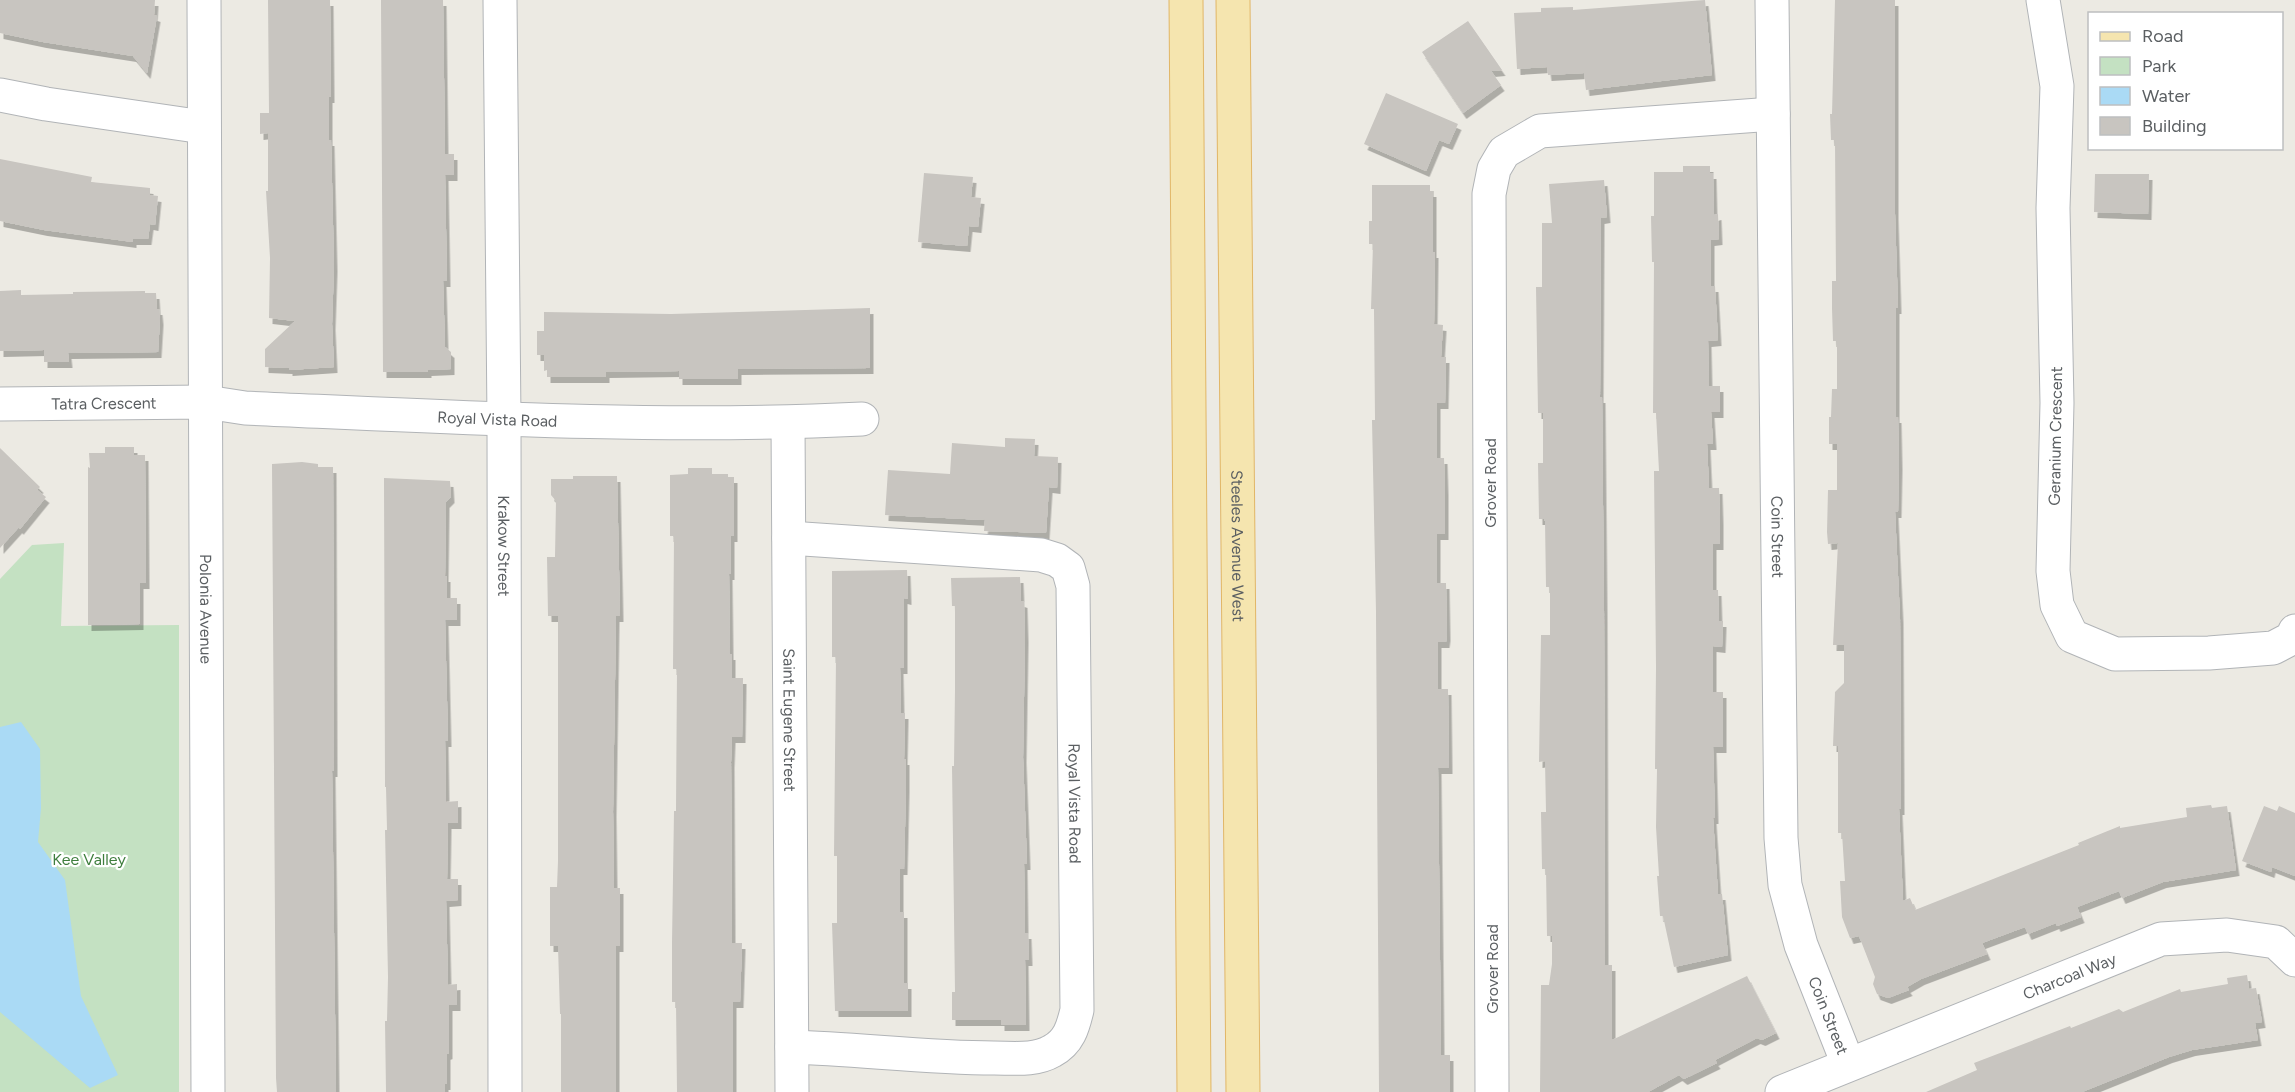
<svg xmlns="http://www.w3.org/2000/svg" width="2295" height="1092" font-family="Figtree,sans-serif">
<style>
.green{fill:#c4e1c2}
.water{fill:#aadaf5}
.building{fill:#c8c5c0;filter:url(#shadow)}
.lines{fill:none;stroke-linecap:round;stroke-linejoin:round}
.minor-casing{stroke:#b1b4b7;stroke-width:35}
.major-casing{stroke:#e1b667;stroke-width:35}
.minor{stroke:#fff;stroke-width:33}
.major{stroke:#f5e5af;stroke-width:33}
.labels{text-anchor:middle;stroke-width:4.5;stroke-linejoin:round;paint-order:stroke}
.street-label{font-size:16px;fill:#5b5f62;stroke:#fff}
.park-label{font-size:16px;fill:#3f7e3e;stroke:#fff}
</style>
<defs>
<filter id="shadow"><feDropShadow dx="3.5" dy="6" stdDeviation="0" flood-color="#0004"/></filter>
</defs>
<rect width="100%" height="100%" fill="#eceae3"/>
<path class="green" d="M 64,543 L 61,626 L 179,625 L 179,1092 L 0,1092 L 0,579 L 32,545 Z"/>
<path class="water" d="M 21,722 L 40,749 L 41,808 L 38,842 L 65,880 L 81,996 L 118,1075 L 90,1088 L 0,1012 L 0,727 Z"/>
<path class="building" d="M 0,0 L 155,0 L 154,15 L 157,16 L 147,73 L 133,56 L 43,42 L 0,33 Z
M 268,0 L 330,0 L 331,97 L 329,97 L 329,140 L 331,140 L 334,266 L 332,324 L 334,367 L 289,370 L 289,368 L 265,367 L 265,349 L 295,321 L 269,318 L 270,258 L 266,191 L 268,191 L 268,133 L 260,134 L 260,113 L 269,113 Z
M 381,0 L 443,0 L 445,154 L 454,154 L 454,175 L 445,175 L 447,281 L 443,281 L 445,347 L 451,352 L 451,369 L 428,370 L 428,372 L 383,372 Z
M 1705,0 L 1712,75 L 1586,90 L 1584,73 L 1548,75 L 1547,67 L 1517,69 L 1514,13 L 1541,12 L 1541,8 L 1573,7 L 1573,10 Z
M 1835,0 L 1895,0 L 1895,214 L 1898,308 L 1896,308 L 1896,417 L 1898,417 L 1899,464 L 1898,512 L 1895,512 L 1900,618 L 1901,809 L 1899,809 L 1903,901 L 1910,898 L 1915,910 L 2079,845 L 2078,843 L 2120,826 L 2120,828 L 2187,817 L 2186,808 L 2211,805 L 2212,808 L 2227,806 L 2236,870 L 2163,882 L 2122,898 L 2119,891 L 2077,907 L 2081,917 L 2057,926 L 2056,923 L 2028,934 L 2025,927 L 1982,943 L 1987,954 L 1921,979 L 1907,987 L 1909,990 L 1888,998 L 1877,994 L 1873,984 L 1875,977 L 1859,936 L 1850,938 L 1842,917 L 1840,881 L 1845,881 L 1842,833 L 1838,833 L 1838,746 L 1833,746 L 1835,692 L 1844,683 L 1844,645 L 1833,645 L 1838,543 L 1828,544 L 1827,532 L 1828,490 L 1837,490 L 1837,444 L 1829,444 L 1829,417 L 1831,417 L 1832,389 L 1837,389 L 1837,341 L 1833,341 L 1832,308 L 1832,281 L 1836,281 L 1835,140 L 1831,140 L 1830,114 L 1832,114 Z
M 1468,21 L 1502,70 L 1491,71 L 1501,85 L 1463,113 L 1422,52 Z
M 1386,93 L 1458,124 L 1449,144 L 1439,140 L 1426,171 L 1364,144 Z
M 0,159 L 92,177 L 91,182 L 150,188 L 150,195 L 158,196 L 155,225 L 150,224 L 148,239 L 133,239 L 133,242 L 44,230 L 0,221 Z
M 1683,166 L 1710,166 L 1710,173 L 1713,173 L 1714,215 L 1718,214 L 1719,239 L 1711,240 L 1711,286 L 1715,286 L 1718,340 L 1708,341 L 1709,386 L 1720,386 L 1720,412 L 1711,412 L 1713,444 L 1707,444 L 1709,488 L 1719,488 L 1720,519 L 1720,544 L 1713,544 L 1713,590 L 1718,590 L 1719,621 L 1723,621 L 1722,647 L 1713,646 L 1713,692 L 1723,692 L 1723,747 L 1713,747 L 1715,818 L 1713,818 L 1718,894 L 1722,894 L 1728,955 L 1674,967 L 1663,916 L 1660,916 L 1657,876 L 1659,876 L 1656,827 L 1657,769 L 1655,769 L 1656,667 L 1654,471 L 1659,471 L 1656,413 L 1653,413 L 1654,262 L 1652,262 L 1651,216 L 1654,216 L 1654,172 L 1683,172 Z
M 924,173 L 973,177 L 971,197 L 981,198 L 978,227 L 969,226 L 967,246 L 918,242 Z
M 2095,174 L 2149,174 L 2148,214 L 2094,212 Z
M 1604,180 L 1607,217 L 1601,218 L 1600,397 L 1602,397 L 1604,610 L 1605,965 L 1612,965 L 1612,1040 L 1747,976 L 1776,1033 L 1762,1040 L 1757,1038 L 1715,1060 L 1717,1063 L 1684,1079 L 1679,1075 L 1648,1092 L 1540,1092 L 1541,985 L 1549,985 L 1552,964 L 1552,936 L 1547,936 L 1546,869 L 1542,869 L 1541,812 L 1546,812 L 1545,761 L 1539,762 L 1541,635 L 1550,635 L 1550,587 L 1546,587 L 1545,521 L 1544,519 L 1539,519 L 1538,463 L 1543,463 L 1543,413 L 1538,413 L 1536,287 L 1542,287 L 1542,223 L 1552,223 L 1549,184 Z
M 1372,185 L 1430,185 L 1430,191 L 1433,191 L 1433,252 L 1435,252 L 1434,324 L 1443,325 L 1441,357 L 1446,357 L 1445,403 L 1437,403 L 1437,458 L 1444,458 L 1445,490 L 1445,534 L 1437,534 L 1437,583 L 1446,583 L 1447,635 L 1446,642 L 1438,642 L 1438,689 L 1448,689 L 1449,768 L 1438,768 L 1441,1055 L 1450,1055 L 1450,1092 L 1379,1092 L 1376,612 L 1372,420 L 1375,420 L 1374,309 L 1371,309 L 1373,244 L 1369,244 L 1369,221 L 1372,221 Z
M 21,290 L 21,295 L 73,294 L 73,292 L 145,291 L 145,293 L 156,293 L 157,309 L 159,309 L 160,319 L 158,352 L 68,353 L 69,362 L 44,362 L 44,350 L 0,351 L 0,291 Z
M 870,308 L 870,368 L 738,369 L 738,379 L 679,379 L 679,371 L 606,372 L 606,377 L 547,377 L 547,370 L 544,371 L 544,355 L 537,355 L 537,331 L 544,331 L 544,312 L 671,314 Z
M 1005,438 L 1035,439 L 1034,456 L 1058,457 L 1057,488 L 1049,487 L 1046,533 L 984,531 L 985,520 L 885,515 L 888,470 L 950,474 L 952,443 L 1005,447 Z
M 105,447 L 134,447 L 134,455 L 145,455 L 146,583 L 140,583 L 140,624 L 88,625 L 88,467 L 90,468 L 89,453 L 105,453 Z
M 0,448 L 40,487 L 37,490 L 46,497 L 20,529 L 19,527 L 0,548 Z
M 302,462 L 318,464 L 318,467 L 333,467 L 334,771 L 332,771 L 336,1092 L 277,1092 L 276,1078 L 272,464 Z
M 688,468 L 712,468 L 712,474 L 728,474 L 728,477 L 734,477 L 734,536 L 731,536 L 731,574 L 729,574 L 730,654 L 732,654 L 732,678 L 743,678 L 742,737 L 732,737 L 731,762 L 732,943 L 742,943 L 740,1002 L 733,1002 L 733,1092 L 677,1092 L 676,1002 L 672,1002 L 672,943 L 674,811 L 676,811 L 677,669 L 673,669 L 674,536 L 670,536 L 670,475 L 688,474 Z
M 573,476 L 617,476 L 620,616 L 616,616 L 613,811 L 614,888 L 620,888 L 620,946 L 616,946 L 616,1092 L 561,1092 L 561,1014 L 560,1014 L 558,946 L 550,946 L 550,887 L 557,887 L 558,861 L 558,616 L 548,616 L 547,557 L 555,557 L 556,501 L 551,495 L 551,479 L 573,479 Z
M 384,478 L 450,481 L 451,497 L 446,502 L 445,576 L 447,576 L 447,598 L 457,598 L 457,620 L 445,620 L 448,741 L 445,741 L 446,802 L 458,801 L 458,823 L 448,823 L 447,879 L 458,879 L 458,900 L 446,901 L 448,985 L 457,984 L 457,1005 L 449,1005 L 449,1053 L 447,1054 L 447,1084 L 445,1084 L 445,1092 L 386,1092 L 385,1021 L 387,1021 L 388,977 L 385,830 L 387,830 L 386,787 L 385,787 Z
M 907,570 L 908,599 L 904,598 L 904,668 L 900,668 L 901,713 L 905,713 L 904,759 L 906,759 L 906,786 L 904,869 L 900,869 L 900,912 L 904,912 L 904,983 L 908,983 L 908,1011 L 835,1011 L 832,923 L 837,923 L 837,856 L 834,856 L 836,657 L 832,657 L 832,571 Z
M 1020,577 L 1021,601 L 1024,602 L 1025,637 L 1023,757 L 1027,864 L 1024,864 L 1025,933 L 1028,933 L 1029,960 L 1025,960 L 1026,1025 L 1001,1025 L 1001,1020 L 952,1020 L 952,992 L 955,992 L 952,766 L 954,766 L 955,689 L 955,606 L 952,606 L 951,578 Z
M 2264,806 L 2277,811 L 2279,806 L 2295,813 L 2295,876 L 2272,867 L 2271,872 L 2242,861 Z
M 2247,975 L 2249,989 L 2256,988 L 2262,1022 L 2255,1023 L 2258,1040 L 2192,1050 L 2169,1057 L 2082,1092 L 1926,1092 L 1977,1070 L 1974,1063 L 2070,1026 L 2071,1028 L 2119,1009 L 2123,1012 L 2180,989 L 2181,992 L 2228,984 L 2227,978 Z"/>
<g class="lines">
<g class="minor-casing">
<g id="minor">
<path id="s1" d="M 204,0 L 208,1092"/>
<path id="s2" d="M 500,0 L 504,420 L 505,1092"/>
<path id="s3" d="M 1772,0 L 1781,838 L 1785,885 L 1801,945 L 1848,1064"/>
<path d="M 2043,0 L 2057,86 L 2053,208 L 2057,403 L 2053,571 L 2057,605 L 2072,636 L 2115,654 L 2209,653 L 2273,648 L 2292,638 L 2295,631"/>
<path d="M 0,95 L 46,104 L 203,127"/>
<path id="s4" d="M 0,404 L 206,402 L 245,408 C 450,417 656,429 862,419"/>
<path id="s5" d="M 788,423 L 792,1092"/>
<path id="s6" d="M 789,538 L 1041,555 L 1057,560 L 1068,568 L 1073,586 L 1077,1010 C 1073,1027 1069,1042 1052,1051 C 1035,1061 1013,1058 994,1058 C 926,1058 859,1049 792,1047"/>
<path d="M 1492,1092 L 1489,194 L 1494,169 L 1504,152 L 1540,131 L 1773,114"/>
<path id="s7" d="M 1782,1092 L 2161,939 L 2227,935 L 2276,942 L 2295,960"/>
</g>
</g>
<g class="major-casing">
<g id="major">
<path d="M 1186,0 L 1194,1092"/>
<path id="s8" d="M 1233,0 L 1243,1092"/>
</g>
</g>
<use href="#minor" class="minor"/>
<use href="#major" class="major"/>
</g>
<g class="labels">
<g class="street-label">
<text dy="6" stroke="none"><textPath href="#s4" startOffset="104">Tatra Crescent</textPath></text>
<text dy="6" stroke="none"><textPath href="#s4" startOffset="498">Royal Vista Road</textPath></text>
<text transform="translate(2055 436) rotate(-89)" y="6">Geranium Crescent</text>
<text transform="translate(1490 483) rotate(-90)" y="6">Grover Road</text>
<text dy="6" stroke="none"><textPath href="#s3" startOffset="537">Coin Street</textPath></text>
<text dy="6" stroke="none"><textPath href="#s2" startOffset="546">Krakow Street</textPath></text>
<text dy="6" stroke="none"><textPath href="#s8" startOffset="546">Steeles Avenue West</textPath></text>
<text dy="6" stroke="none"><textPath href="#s1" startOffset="609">Polonia Avenue</textPath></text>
<text dy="6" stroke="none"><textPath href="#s5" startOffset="297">Saint Eugene Street</textPath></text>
<text dy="6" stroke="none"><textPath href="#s6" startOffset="519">Royal Vista Road</textPath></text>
<text transform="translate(1492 969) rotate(-90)" y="6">Grover Road</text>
<text dy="6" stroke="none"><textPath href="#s7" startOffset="310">Charcoal Way</textPath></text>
<text dy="6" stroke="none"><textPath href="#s3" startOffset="1023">Coin Street</textPath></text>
</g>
<g class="park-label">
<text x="89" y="865">Kee Valley</text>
</g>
</g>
<rect x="2088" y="12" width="195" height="138" fill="#ffffff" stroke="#bdbfc0" stroke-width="1.5"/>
<rect x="2100" y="32" width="30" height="9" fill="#f5e5af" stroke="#bdbfc0" stroke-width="1.5"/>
<text x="2142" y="42" font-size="18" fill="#5b5f62">Road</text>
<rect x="2100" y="57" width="30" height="18" fill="#c4e1c2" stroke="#bdbfc0" stroke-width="1.5"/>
<text x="2142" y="72" font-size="18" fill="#5b5f62">Park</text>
<rect x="2100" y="87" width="30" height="18" fill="#aadaf5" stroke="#bdbfc0" stroke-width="1.5"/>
<text x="2142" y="102" font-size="18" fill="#5b5f62">Water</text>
<rect x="2100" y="117" width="30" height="18" fill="#c8c5c0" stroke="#bdbfc0" stroke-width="1.5"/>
<text x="2142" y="132" font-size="18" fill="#5b5f62">Building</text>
</svg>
